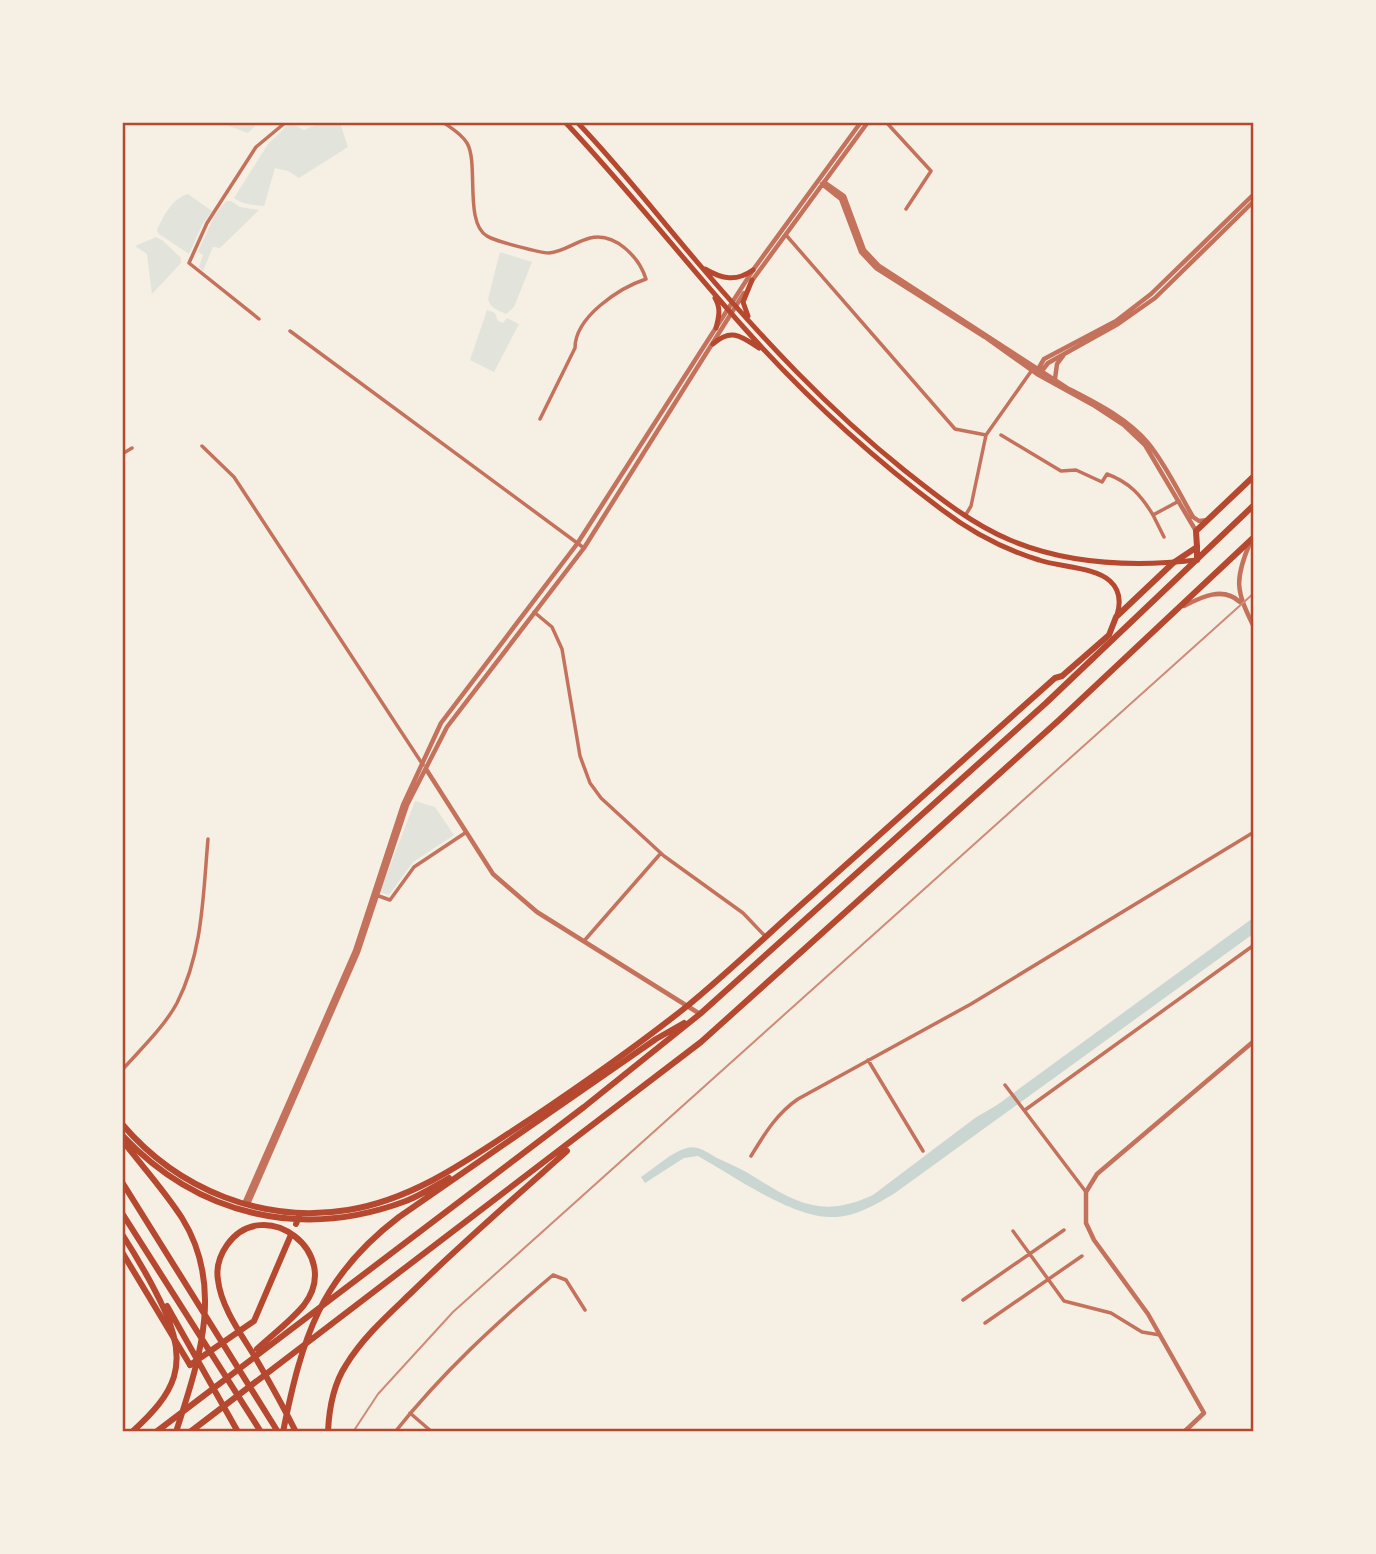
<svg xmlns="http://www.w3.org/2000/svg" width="1376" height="1554" font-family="'Noto Sans',sans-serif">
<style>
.green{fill:#e2e4dc}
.water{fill:#c9d6d2}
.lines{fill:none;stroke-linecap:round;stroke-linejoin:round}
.minor{stroke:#c5725c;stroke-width:3.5}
.tertiary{stroke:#c5725c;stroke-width:4.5}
.secondary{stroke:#b5482f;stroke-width:5}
.primary{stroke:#b5482f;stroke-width:6}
.trunk{stroke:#b5482f;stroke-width:6}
.rail{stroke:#cf8b77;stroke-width:2}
.neatline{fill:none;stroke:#b5482f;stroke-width:2.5}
</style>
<rect width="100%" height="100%" fill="#f6efe4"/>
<path class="green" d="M 221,123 L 258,123 L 248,133 Z
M 290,123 L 304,130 L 320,123 L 340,123 L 348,147 L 299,178 L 288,171 L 275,168 L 264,206 C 253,205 244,205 234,198 L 268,144 Z
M 188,194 L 212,211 L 202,225 L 189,254 L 159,234 L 157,230 C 163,217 172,198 188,194 Z
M 226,201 L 231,201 L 240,207 L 259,210 L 220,248 L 213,247 L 203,271 L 199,267 L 203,255 L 198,252 L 214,216 Z
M 156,237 L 162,240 L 181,258 L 181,263 L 152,294 L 147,254 L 135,246 Z
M 500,252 L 532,262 L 514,307 L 506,314 C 498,310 490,308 488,299 Z
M 487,310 L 495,313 L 498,321 L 503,323 L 507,318 L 519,324 L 494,372 L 470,360 Z
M 415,801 L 435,807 L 454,835 L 413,862 L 389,895 L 380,892 Z"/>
<path class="water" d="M 1253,918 L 1253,934 L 895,1193 C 875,1205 854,1218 830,1217 C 791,1217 732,1175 698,1156 L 684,1158 L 645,1183 L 641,1177 C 655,1168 671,1152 687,1148 C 698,1145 708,1153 717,1158 C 730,1164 744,1170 756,1178 C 798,1204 824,1218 873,1195 L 975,1118 L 997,1105 Z"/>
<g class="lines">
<path class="minor" d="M 443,122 C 451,128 462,134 467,143 C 479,163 464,223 487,236 C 494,241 541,253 549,253 C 563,252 577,241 590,238 C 615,232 639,257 646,279 C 619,288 575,317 575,348 L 540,419
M 886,122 L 931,171 L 906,209
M 786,235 L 955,429 L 986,435
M 259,319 L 189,263 L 207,223 L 256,147 L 286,122
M 290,331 L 584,548
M 1001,435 L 1061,471 L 1076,470 L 1102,482 L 1107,474 C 1129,482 1141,495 1153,515 L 1179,501
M 202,446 L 234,477 L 423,765
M 122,454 L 132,448
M 1153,515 L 1164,537
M 965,516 L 971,506 L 986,435 L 1032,370
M 534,612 L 552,627 L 562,649 L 580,756 L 590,783 L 601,798 L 664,856 L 743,913 L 765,936
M 376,895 L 390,900 L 414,867 L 465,833
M 584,941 L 661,853
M 868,1060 L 923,1151
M 122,1070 C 141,1049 164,1027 177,1003 C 203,952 203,895 208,839
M 1005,1085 L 1086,1192
M 1025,1110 L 1254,945
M 751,1156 C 764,1135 776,1114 798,1099 L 971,1004 L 1254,832
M 1013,1231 L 1064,1301 L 1111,1313 L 1142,1332 L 1160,1335
M 963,1300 L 1064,1230
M 985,1323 L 1082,1256
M 410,1413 L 432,1432
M 395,1432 C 442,1373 496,1323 553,1275 L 566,1280 L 585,1310"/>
<path class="tertiary" d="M 824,182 L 844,196 L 864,250 L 879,266 L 1067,388 C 1096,403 1127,418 1148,443 C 1166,465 1179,493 1193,517 L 1199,521 L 1208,520
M 822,184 L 841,199 L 861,252 L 876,268 L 985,337 L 1037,374 L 1095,406 L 1124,425 L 1145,445 L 1196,531
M 751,282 L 868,122
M 1037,371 L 1044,359 L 1116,321 L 1151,294 L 1254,194
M 1041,372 L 1048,363 L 1118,324 L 1155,298 L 1254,201
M 1055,379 L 1057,364 L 1063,356
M 1250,543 C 1234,580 1236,591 1254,627
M 1184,606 C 1201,597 1223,586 1240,602
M 426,769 L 493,874 L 537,912 L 700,1014
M 244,1204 L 355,951 L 403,805 L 441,723 L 577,544 L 753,270 L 861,122
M 248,1204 L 358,952 L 407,805 L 447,727 L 584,548 L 744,293
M 1184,1432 L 1204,1413 L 1148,1314 L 1094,1240 L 1086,1223 L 1086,1192 L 1097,1174 L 1254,1041"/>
<path class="secondary" d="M 565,122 C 628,189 685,262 746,330 C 805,396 870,456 941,509 C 971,532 1003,549 1039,560 C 1059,567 1095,567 1110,581 C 1120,590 1121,602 1117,615
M 577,122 C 620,167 658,216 698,263 C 761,337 828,409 904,470 C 937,496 970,523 1010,540 C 1069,565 1134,567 1197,560
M 705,269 C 722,279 736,282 753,270
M 715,298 C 721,308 719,317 716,328
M 748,316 L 743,302 L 752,280
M 713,344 C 731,328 741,336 759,348"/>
<path class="primary" d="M 122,1124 C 178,1190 263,1224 348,1210 C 417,1199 475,1155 532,1118 C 584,1083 637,1046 686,1007 C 729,972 769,933 811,896 C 892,823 974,751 1055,678 L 1062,676 L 1109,635 L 1116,617 L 1173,563 L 1197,547 L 1196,531 L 1254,476
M 122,1252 L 190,1365"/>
<path class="trunk" d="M 1197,547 L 1197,560
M 122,1135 C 198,1216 302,1240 406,1201 C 421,1195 435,1186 449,1178
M 122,1140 C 142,1166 164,1190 182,1218 C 225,1287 199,1360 176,1432
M 122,1182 L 278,1432
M 122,1213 L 261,1432
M 296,1224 L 300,1214
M 122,1234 C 138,1259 152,1283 164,1309 C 190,1365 175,1393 132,1432
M 167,1306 L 238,1432
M 257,1349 C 272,1335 291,1321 304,1305 C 344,1253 264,1193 227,1245 C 220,1255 216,1268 218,1280 C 221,1307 241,1334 255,1357 C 269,1381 283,1406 296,1432
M 190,1365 L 254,1321 L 290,1237
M 156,1432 L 584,1107 L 700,1014 L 1046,703 L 1254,505
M 190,1432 L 701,1042 L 1058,721 L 1254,537
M 283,1432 C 302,1338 320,1277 399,1217 L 656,1039 L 684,1023
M 328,1432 C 329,1408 333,1385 346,1365 C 363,1337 388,1315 411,1293 C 461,1244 514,1198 567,1151"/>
<path class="rail" d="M 353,1432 L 378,1394 L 453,1312 L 1254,593"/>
</g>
<rect width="1376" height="1554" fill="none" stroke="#f6efe4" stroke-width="248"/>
<rect x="124" y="124" width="1128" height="1306" class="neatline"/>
</svg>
